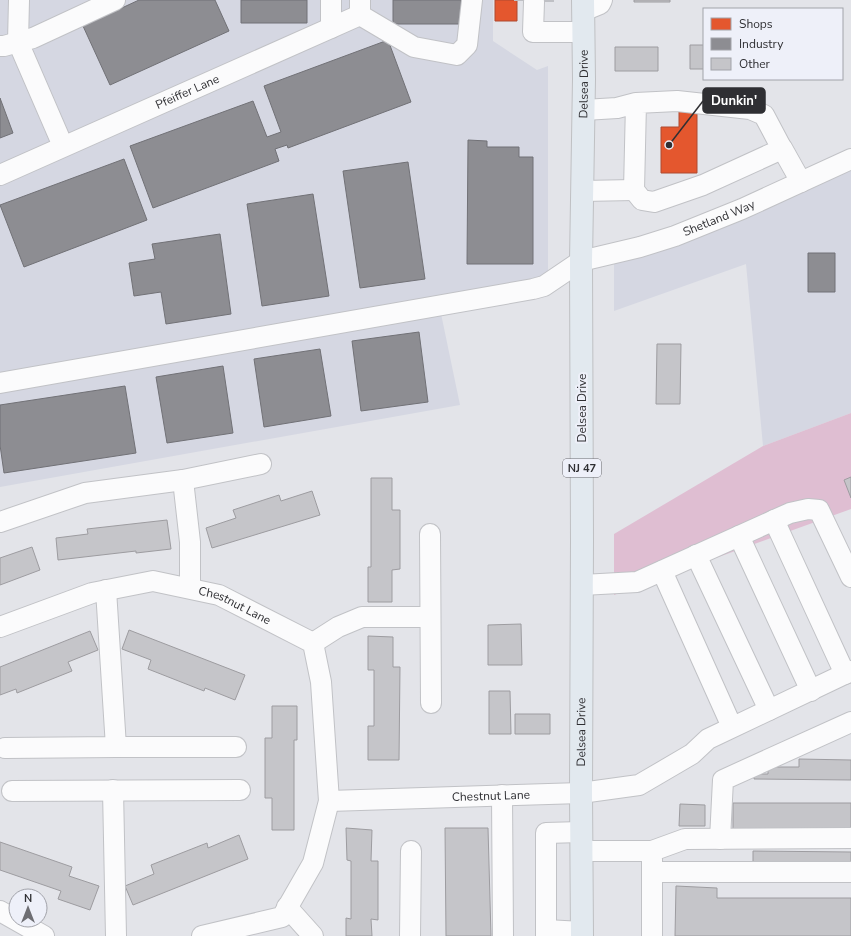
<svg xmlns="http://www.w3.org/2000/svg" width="851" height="936" font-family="'Nunito Sans',sans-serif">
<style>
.built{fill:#d5d7e2}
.green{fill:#dfbed2}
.shops{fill:#e4572e;stroke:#ae4b30}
.industry{fill:#8d8d92;stroke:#717176}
.building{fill:#c5c5c9;stroke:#9d9ca0}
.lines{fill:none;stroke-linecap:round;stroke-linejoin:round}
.minor-tunnel{stroke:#bfc0c5;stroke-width:20;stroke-dasharray:20 10;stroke-linecap:butt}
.minor-casing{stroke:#c1c2c6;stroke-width:22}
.major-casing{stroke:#bfc0c3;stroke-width:24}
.minor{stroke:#fbfbfc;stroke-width:20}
.major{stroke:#e2e9ef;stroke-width:22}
.labels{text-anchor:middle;stroke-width:4;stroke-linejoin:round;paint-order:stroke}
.shield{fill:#eef0f9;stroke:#68696e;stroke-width:1}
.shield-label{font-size:11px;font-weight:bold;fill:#2f2f33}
.street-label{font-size:12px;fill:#2f2f33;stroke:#eef0f9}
.leader{fill:none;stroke:#2f2f33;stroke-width:1.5}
.callout-dot{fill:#2f2f33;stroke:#eef0f9;stroke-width:1.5}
.callout{fill:#2f2f33;stroke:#2f2f33;stroke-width:1.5}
.callout-label{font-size:13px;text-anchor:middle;font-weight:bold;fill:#fff}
</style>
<rect width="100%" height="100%" fill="#e3e4e9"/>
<path class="built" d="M 0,0 L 493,0 L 493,41 L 537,70 L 548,66 L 548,285 L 439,304 L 460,405 L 0,487 Z
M 851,161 L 851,413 L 763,446 L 746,264 L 614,311 L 614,250 Z"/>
<path class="green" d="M 851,413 L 851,509 L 614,595 L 614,534 L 763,446 Z"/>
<path class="shops" d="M 495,0 L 546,0 L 517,0 L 517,21 L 495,21 Z
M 679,109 L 697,109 L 697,173 L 661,173 L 661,127 L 679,127 Z"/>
<path class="industry" d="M 139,0 L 215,0 L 229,31 L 110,85 L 83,26 Z
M 241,0 L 307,0 L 307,23 L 241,23 Z
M 393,0 L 461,0 L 461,24 L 393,24 Z
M 388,40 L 411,102 L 288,148 L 287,145 L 275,149 L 279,161 L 153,208 L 130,146 L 253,101 L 267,137 L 281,132 L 264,86 Z
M 0,98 L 13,133 L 0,138 Z
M 468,140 L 487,141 L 487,147 L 519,147 L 519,157 L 533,157 L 533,264 L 467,264 Z
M 124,159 L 147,220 L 24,267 L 0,205 Z
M 408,162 L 425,279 L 360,288 L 343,171 Z
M 313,194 L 329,296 L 262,306 L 247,204 Z
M 220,234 L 231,314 L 166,324 L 161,292 L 134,296 L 129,263 L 155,259 L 152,244 Z
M 808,253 L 835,253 L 835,292 L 808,292 Z
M 419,332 L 428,402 L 361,411 L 352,341 Z
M 320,349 L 331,416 L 264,427 L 254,359 Z
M 223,366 L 233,433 L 167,443 L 156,377 Z
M 125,386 L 136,453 L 4,473 L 0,445 L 0,405 Z"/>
<path class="building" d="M 634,0 L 670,0 L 670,2 L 634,2 Z
M 690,45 L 704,45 L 704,69 L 690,69 Z
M 615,47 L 658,47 L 658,71 L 615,71 Z
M 657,344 L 681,344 L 680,404 L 656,404 Z
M 851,477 L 851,498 L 844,480 Z
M 371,478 L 392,478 L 392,510 L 400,510 L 400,569 L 392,570 L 392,602 L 368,602 L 368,567 L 371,567 Z
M 312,491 L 320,515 L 212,548 L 206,528 L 236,518 L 233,510 L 279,495 L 281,501 Z
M 167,520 L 171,549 L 136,553 L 136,551 L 58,560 L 56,538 L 88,534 L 87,529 Z
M 32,547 L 40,570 L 0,585 L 0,558 Z
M 521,624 L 522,665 L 488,665 L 488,625 Z
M 129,630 L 245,675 L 235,700 L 205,688 L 204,691 L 148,669 L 151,660 L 122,649 Z
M 90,631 L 98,650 L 68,662 L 72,671 L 17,693 L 16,689 L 0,695 L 0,667 Z
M 368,636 L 393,637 L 393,667 L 400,667 L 399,760 L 368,760 L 368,726 L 374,726 L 374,670 L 368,670 Z
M 489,691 L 510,691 L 511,734 L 489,734 Z
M 272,706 L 297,706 L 297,740 L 294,740 L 294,830 L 272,830 L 272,798 L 265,798 L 265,738 L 272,738 Z
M 515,714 L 550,714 L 550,734 L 515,734 Z
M 799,759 L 851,760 L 851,780 L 754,779 L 754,774 L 768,774 L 768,767 L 799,767 Z
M 733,803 L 851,803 L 851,829 L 733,829 Z
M 680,804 L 705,805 L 705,826 L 679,826 Z
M 346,828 L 372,830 L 371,861 L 378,861 L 378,920 L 371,919 L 372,936 L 346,936 L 346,918 L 351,919 L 351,861 L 347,860 Z
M 445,828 L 488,828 L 491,936 L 446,936 Z
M 239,835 L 248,859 L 133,905 L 125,886 L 154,874 L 151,865 L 207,843 L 208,848 Z
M 0,842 L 72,867 L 69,876 L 99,886 L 90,910 L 58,899 L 61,891 L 0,870 Z
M 753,851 L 851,852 L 851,862 L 753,862 Z
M 676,886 L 717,888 L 717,898 L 851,898 L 851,936 L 675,936 Z"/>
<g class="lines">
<path class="minor-tunnel" d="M 524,0 L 524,1
M 544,2 L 544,0"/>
<g class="minor-casing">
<g id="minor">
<path d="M 19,0 L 18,42 L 63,146"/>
<path d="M 331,0 L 331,28"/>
<path d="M 534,2 L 533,32 L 583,32"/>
<path d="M 583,11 L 600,4 L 602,0"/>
<path d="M 360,15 L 414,47 L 457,55 L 467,45 L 472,0"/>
<path d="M 0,46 L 4,46 L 33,38 L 115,0"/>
<path d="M 584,110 L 617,108 L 636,103 L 677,101 L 750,109 L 764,115 L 782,149 L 703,185 L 654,202 L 642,200 L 634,190 L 636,103"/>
<path d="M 782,148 L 801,182"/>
<path id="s1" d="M 0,175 L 360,15 L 360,0"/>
<path d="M 582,191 L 634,190"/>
<path id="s2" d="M 0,383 L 533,289 L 544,286 L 581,261 L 640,247 L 675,236 L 742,209 L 851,159"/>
<path d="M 183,480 L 190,542 L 190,588"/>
<path d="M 774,520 L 845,674"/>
<path d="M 0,522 L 85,493 L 183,480 L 261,464"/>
<path d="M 430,534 L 431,703"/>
<path d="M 739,536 L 811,691"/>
<path d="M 696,555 L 769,710"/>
<path d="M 662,571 L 732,727"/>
<path d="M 582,585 L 637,582 L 790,513 L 808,509 L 819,510 L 851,577"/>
<path id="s3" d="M 0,627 L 92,593 L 153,581 L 219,595 L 313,643 L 321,682 L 329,801 L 313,863 L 282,917 L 202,936"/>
<path d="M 313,643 L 338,627 L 362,617 L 430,617"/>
<path d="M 116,747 L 236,747"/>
<path d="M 5,748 L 116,747 L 106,590"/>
<path d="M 113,790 L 116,936"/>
<path d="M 12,791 L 240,790"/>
<path d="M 502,795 L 503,936"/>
<path id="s4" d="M 329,801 L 581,793 L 639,785 L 692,754 L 708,739 L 851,671"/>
<path d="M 720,839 L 723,780 L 851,722"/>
<path d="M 581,851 L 652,851 L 685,839 L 851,838"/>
<path d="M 652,859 L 652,936"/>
<path d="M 652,872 L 851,872"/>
<path d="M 287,907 L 313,936"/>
<path d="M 0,911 L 44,936"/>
<path d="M 546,930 L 546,833 L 581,832"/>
<path d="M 410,936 L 411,851"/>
<path d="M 546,936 L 546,930 L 582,932"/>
</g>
</g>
<g class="major-casing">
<g id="major">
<path id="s5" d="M 582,936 L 581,793 L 582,540 L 581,261 L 584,79 L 583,0"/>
</g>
</g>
<use href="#minor" class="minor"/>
<use href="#major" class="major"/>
</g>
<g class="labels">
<rect class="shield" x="563" y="459" width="38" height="18" rx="3"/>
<g class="shield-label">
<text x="582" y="472">NJ 47</text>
</g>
<g class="street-label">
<text dy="4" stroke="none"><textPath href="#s5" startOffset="852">Delsea Drive</textPath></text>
<text dy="4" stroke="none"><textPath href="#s1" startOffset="205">Pfeiffer Lane</textPath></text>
<text dy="4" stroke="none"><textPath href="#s2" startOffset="742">Shetland Way</textPath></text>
<text transform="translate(582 408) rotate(-90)" y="4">Delsea Drive</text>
<text dy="4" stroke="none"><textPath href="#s3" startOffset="246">Chestnut Lane</textPath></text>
<text dy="4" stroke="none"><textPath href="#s5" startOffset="204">Delsea Drive</textPath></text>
<text dy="4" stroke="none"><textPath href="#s4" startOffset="162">Chestnut Lane</textPath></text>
</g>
</g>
<path class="leader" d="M669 145L703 101"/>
<circle class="callout-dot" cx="669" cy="145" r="4"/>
<rect class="callout" x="703" y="88" width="62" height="25" rx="4"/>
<g class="callout-label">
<text x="734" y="105">Dunkin'</text>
</g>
<rect x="703" y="8" width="140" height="72" fill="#eef0f9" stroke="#a2a3aa"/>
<rect x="711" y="18" width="20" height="12" fill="#e4572e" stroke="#a2a3aa"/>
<text x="739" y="28" font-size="12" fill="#2f2f33">Shops</text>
<rect x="711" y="38" width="20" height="12" fill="#8d8d92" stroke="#a2a3aa"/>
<text x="739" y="48" font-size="12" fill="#2f2f33">Industry</text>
<rect x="711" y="58" width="20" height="12" fill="#c5c5c9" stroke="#a2a3aa"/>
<text x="739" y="68" font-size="12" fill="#2f2f33">Other</text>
<g transform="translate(28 908)"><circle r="19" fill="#eef0f9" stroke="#a2a3aa"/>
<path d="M0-3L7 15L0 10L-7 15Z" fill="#6e6e73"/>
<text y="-6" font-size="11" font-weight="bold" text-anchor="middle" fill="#2f2f33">N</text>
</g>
</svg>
